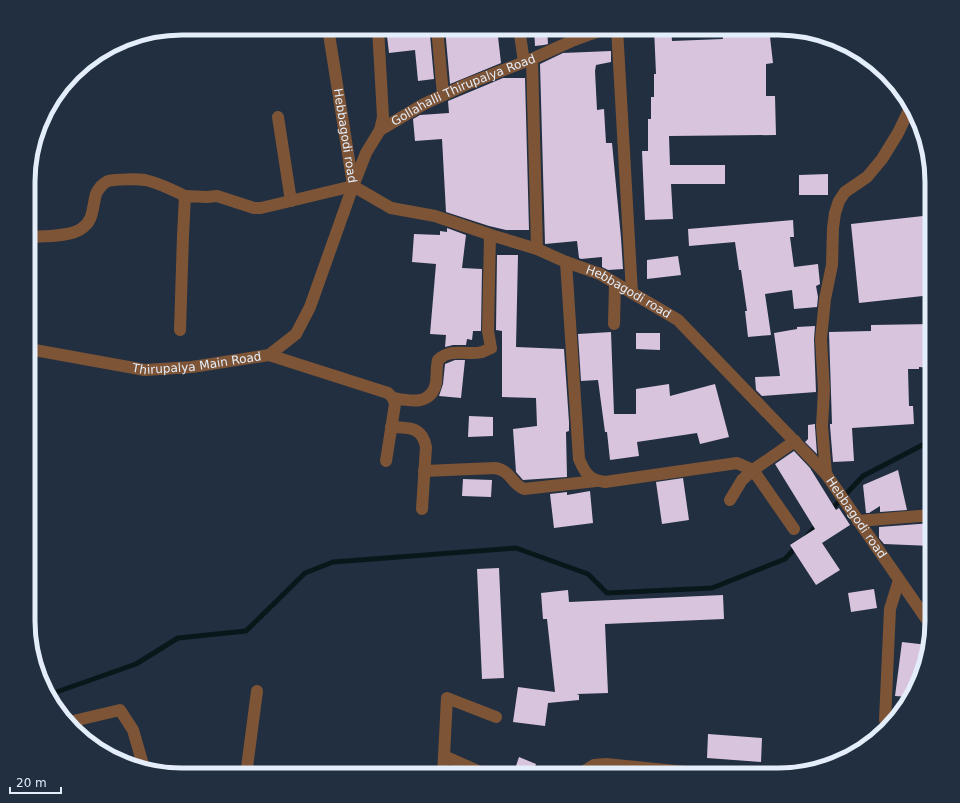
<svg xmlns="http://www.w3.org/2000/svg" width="960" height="803" font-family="'DejaVu Sans',sans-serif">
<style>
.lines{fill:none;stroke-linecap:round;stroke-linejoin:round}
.stream{stroke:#0a171a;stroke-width:5}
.building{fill:#d8c4dd}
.minor{stroke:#7d5435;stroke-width:12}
.labels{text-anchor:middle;stroke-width:4;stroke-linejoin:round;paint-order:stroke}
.street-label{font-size:12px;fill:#e4edfa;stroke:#212f41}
.rim{fill:none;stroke:#e4edfa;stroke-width:5}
</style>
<rect width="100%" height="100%" fill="#212f41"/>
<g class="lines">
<path class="stream" d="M 829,512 L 863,476 L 932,440
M 806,537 L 818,524
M 48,695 L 136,664 L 178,638 L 246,631 L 305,573 L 333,562 L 516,548 L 588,574 L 607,593 L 712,588 L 785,559 L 798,545"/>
</g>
<path class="building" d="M 386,28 L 407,28 L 409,37 L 430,35 L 434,79 L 418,81 L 415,50 L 389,53 Z
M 445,28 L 497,28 L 501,63 L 450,84 Z
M 534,28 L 547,28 L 548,44 L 544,45 L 535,46 Z
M 654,28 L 671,28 L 672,41 L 723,39 L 722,28 L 769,28 L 773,63 L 766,64 L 766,96 L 775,96 L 776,135 L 669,136 L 670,165 L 725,165 L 725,184 L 671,184 L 673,219 L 645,220 L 642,151 L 648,151 L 648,119 L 651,119 L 651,97 L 654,97 L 654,74 L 656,74 Z
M 611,51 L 611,62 L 596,65 L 595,71 L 597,110 L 604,109 L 606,143 L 612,143 L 621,238 L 623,269 L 608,270 L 602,267 L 602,257 L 581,259 L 579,258 L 577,241 L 545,244 L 540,64 L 563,53 Z
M 503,78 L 525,78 L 529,230 L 506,230 L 489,226 L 446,212 L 442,139 L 415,141 L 413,119 L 420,115 L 449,113 L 448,101 Z
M 828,174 L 828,195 L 799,195 L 799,175 Z
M 932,215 L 932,295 L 859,303 L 851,224 Z
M 793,220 L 794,237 L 790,237 L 794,267 L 818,264 L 820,284 L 816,286 L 818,297 L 817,307 L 794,309 L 792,290 L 765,294 L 771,335 L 748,337 L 745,311 L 747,311 L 741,270 L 739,270 L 735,242 L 689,246 L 688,229 Z
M 447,228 L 466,235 L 462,268 L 482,269 L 481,331 L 473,331 L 472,340 L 467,339 L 466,345 L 453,345 L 445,347 L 446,335 L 430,334 L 436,264 L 412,262 L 414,234 L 440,235 L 440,231 L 447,232 Z
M 497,255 L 518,255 L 516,347 L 564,349 L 569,422 L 569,431 L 566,432 L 567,477 L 523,480 L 516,472 L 513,429 L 537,426 L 536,398 L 502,397 L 502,331 L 496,330 Z
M 678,256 L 681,275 L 647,279 L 647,260 Z
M 932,324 L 932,368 L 919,367 L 919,369 L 908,369 L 909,406 L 913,406 L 914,424 L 852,428 L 854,461 L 833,462 L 830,426 L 830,424 L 832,424 L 829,332 L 871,331 L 871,325 Z
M 815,326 L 814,339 L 816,392 L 762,396 L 756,390 L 755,377 L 780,376 L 774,333 L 797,329 L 797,327 Z
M 611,332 L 614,414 L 636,414 L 636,389 L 669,384 L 670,396 L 715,384 L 729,437 L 700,444 L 697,433 L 637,442 L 639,456 L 610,460 L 607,432 L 605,432 L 598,380 L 581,381 L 578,334 Z
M 636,333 L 660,333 L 660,350 L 636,349 Z
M 455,360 L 465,360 L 461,398 L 439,396 L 443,384 L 445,364 Z
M 469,416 L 493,417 L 493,436 L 468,437 Z
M 815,424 L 815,427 L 817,454 L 805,442 L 808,439 L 808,425 Z
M 794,451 L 810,468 L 836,510 L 839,508 L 850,525 L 822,543 L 840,570 L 816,585 L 790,545 L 815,529 L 775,464 Z
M 898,470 L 907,510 L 880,512 L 880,506 L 869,513 L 866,513 L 863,485 Z
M 683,478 L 689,520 L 662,524 L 656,482 Z
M 463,479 L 492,480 L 491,497 L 462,496 Z
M 590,491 L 593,523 L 554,528 L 550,494 L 567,492 L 567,495 Z
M 932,523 L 932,546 L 884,544 L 879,538 L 879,527 Z
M 499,568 L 504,678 L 482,679 L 477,569 Z
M 874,589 L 877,608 L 851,612 L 848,593 Z
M 568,590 L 569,602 L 723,595 L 724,619 L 605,624 L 608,693 L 577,694 L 579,695 L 579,700 L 548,703 L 545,726 L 513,722 L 518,687 L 555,692 L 547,619 L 543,619 L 541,593 Z
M 902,642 L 928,645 L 920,680 L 909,697 L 895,696 Z
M 708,734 L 762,738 L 761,762 L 707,758 Z
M 519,757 L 536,764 L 532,775 L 513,775 Z"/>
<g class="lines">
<g class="minor">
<path id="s1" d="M 328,28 L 353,185"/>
<path d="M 378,28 L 383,117 L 380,130"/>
<path d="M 437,28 L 443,95"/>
<path d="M 519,28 L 524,62"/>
<path d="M 567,28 L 574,40"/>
<path d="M 617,28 L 632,293"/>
<path d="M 532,59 L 537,249"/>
<path d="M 278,117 L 291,201"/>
<path id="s2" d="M 353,186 L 391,208 L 435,216 L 494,236 L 537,249 L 566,262 L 600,274 L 678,320 L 826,474 L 932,627"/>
<path d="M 29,237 C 43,236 69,237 81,229 C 94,221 92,208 96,194 C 98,189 103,183 108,181 C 116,179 138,179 145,180 C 159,183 173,190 185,196"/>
<path d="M 566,262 L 579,459 C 585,473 589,480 605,482 L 737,463 L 753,470 L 794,529"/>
<path d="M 614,324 L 615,283"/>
<path d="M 180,330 L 183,236 L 185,196 L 207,197 L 217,196 L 254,208 L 261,208 L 353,186"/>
<path id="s3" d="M 29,349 L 145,370 L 192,367 L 269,355 L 296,334 L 310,307 L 353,186 L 366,153 L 380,130 L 424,104 L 465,85 L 532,59 L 574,40 L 607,28"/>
<path d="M 269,355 L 388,393 L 393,398 L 395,404 L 386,461"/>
<path d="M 393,398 C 410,401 431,406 436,383 C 437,376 436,368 438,360 C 452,347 466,356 482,352 C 485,351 488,349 491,348 L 488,331 L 490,235"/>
<path d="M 391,427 C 409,428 422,426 426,447 L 422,509"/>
<path d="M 424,471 L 495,468 C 512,471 511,484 524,489 L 596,481"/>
<path d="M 826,474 L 822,426 L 824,390 L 821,339 L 825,299 L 832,265 L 833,228 L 835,213 L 839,201 L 845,192 L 867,177 L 882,159 L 898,133 L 910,108"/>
<path d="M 730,500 L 742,480 L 753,470 L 795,441"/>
<path d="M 858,521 L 932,515"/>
<path d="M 885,720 L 890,609 L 899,580"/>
<path d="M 69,722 L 120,710 L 133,730 L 144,768"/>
<path d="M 444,756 L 487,775"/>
<path d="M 246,775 L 257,691"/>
<path d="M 443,775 L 447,698 L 496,717"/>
<path d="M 578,775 L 594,765 L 606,764 L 686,772"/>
<path d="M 715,775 L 717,775"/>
</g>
</g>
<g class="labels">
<g class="street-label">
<text dy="4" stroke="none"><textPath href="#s3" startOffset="591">Gollahalli Thirupalya Road</textPath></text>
<text dy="4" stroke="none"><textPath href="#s1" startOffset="109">Hebbagodi road</textPath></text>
<text dy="4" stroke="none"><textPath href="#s2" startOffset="297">Hebbagodi road</textPath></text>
<text dy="4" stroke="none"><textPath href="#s3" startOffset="170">Thirupalya Main Road</textPath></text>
<text dy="4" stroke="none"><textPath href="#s2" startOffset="621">Hebbagodi road</textPath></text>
</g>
</g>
<path d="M0 0H960V803H0ZM182 35H778A147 147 0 0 1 925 182V621A147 147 0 0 1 778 768H182A147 147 0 0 1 35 621V182A147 147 0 0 1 182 35Z" fill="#212f41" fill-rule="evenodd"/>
<path class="rim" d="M182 35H778A147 147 0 0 1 925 182V621A147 147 0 0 1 778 768H182A147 147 0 0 1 35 621V182A147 147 0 0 1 182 35Z"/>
<path d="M10 787v6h51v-6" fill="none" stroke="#e4edfa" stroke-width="2"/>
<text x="16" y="787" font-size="12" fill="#e4edfa" stroke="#212f41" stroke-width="3" paint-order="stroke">20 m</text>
</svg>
